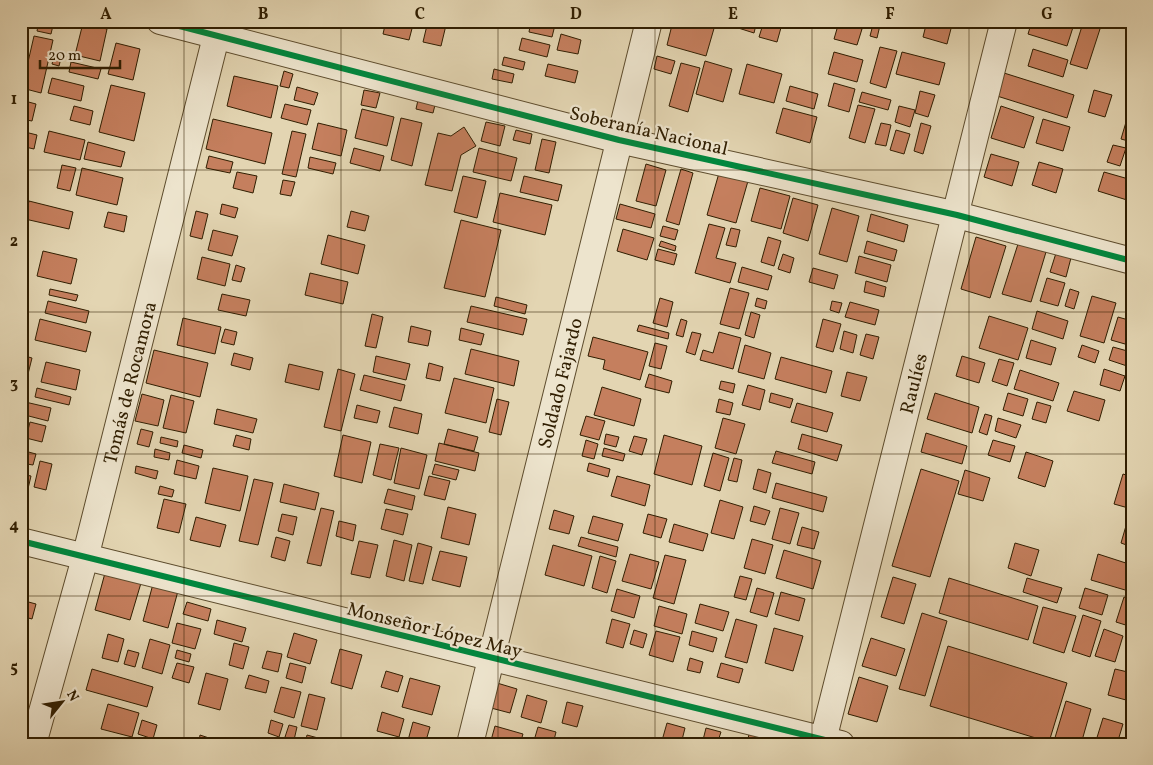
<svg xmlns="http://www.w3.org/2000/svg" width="1153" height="765" font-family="Vollkorn,serif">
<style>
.building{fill:#c57f5e;stroke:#301e01}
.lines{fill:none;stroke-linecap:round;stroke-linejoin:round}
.street-casing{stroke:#5d4c2d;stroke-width:28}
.street{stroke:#ede4cd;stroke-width:26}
.cycleway-casing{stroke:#ede4cd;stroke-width:9}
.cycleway{stroke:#00873e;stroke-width:6}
.grid{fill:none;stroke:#301e01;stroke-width:1;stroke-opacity:0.55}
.labels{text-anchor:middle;stroke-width:4.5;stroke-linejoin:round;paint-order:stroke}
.street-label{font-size:19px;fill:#301e01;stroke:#ede4cd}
.neatline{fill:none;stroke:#301e01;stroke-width:2}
.grid-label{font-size:16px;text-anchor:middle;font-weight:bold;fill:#301e01}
</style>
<rect width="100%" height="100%" fill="#e3d5b2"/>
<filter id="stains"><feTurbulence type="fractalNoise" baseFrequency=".004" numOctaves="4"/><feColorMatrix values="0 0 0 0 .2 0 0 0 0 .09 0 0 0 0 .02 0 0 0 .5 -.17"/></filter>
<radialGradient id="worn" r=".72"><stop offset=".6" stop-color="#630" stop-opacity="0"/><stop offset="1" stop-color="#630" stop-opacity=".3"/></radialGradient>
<path class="building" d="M 39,21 L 54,21 L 51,34 L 37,31 Z
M 386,21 L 414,21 L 409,40 L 383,34 Z
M 428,21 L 447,21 L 441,46 L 423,42 Z
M 531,21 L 556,21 L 552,37 L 529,32 Z
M 673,21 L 701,21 L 715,25 L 706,56 L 667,45 Z
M 733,21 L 745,21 L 756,25 L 754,33 L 732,26 Z
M 764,21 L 771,21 L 782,24 L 777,42 L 759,37 Z
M 874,21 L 881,21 L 877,38 L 870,36 Z
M 927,21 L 953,21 L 947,44 L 923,37 Z
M 1032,21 L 1075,21 L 1067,46 L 1028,34 Z
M 839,22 L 862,29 L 857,45 L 834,39 Z
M 83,23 L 107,29 L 100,61 L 75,55 Z
M 1083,23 L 1100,29 L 1087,69 L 1070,64 Z
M 561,34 L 581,40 L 578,54 L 557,50 Z
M 34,36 L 53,40 L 41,93 L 22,88 Z
M 522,38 L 550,45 L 547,57 L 519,50 Z
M 116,43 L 140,49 L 133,80 L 108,74 Z
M 880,47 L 897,51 L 886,88 L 870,83 Z
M 1033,49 L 1068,60 L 1063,77 L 1028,66 Z
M 834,52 L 863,60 L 857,82 L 828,74 Z
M 902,52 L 945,63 L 939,85 L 896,74 Z
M 54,56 L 61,58 L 59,66 L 52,64 Z
M 657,56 L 675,61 L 671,74 L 654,69 Z
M 504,57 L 525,62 L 523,70 L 502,65 Z
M 705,61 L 732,69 L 723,102 L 696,94 Z
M 71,62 L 101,69 L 98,79 L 69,72 Z
M 681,63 L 700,68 L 688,112 L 669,106 Z
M 548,64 L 578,71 L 575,83 L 545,76 Z
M 747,64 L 782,74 L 774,103 L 739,94 Z
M 494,69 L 514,74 L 512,83 L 492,79 Z
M 284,71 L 293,74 L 289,88 L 280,86 Z
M 1004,73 L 1074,95 L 1067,118 L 997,96 Z
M 234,76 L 278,86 L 271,118 L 227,106 Z
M 52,78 L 84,86 L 81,101 L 48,93 Z
M 834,83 L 855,89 L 849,112 L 828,106 Z
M 111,85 L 145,93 L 134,141 L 99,132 Z
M 790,86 L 818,94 L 814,109 L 786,101 Z
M 297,87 L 318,93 L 314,105 L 294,100 Z
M 364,90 L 380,93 L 376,108 L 361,105 Z
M 1094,90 L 1112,95 L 1105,117 L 1088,112 Z
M 920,91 L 935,95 L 928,117 L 915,113 Z
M 862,92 L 891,100 L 888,110 L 859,102 Z
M 21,100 L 36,104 L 32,121 L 21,119 Z
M 418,100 L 435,105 L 433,113 L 416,109 Z
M 285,104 L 311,110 L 307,125 L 281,118 Z
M 858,105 L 875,109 L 865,143 L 849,138 Z
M 74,106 L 93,111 L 90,125 L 70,120 Z
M 899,106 L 915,110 L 910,127 L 895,122 Z
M 1001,106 L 1034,117 L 1024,148 L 991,138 Z
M 783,108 L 817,117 L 810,143 L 776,133 Z
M 362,109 L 394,117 L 387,146 L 355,138 Z
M 1129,112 L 1132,113 L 1132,142 L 1121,139 Z
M 401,118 L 422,123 L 412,166 L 391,160 Z
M 213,119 L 272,133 L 265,164 L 206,149 Z
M 1043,119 L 1070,127 L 1063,151 L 1036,143 Z
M 486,122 L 505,126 L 500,146 L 481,141 Z
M 318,123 L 347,130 L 341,156 L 312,149 Z
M 881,123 L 891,125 L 886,146 L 875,144 Z
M 921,123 L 931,126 L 923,154 L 914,151 Z
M 464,127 L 476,146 L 461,155 L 452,191 L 425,185 L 438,133 L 451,136 Z
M 516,130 L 532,134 L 530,144 L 513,140 Z
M 896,130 L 910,134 L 904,154 L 890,150 Z
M 21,131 L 37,135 L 34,149 L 21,146 Z
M 49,131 L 85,140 L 80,160 L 44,152 Z
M 292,131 L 306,134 L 296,177 L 282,174 Z
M 542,139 L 556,142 L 549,173 L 535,170 Z
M 88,142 L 125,152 L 121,167 L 84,159 Z
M 1113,145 L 1126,148 L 1120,166 L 1107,162 Z
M 354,148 L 384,156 L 380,171 L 350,163 Z
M 479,148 L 517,158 L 511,181 L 473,172 Z
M 991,154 L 1019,162 L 1012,186 L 984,177 Z
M 209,156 L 233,162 L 230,173 L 206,168 Z
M 310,157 L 336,163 L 333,174 L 308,168 Z
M 1039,162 L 1063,169 L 1056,193 L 1032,185 Z
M 646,164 L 666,170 L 656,206 L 636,201 Z
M 62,165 L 76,168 L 70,191 L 57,188 Z
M 82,168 L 123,178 L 117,205 L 76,195 Z
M 681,169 L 693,173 L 679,225 L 666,221 Z
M 237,172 L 257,176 L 253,193 L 233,188 Z
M 1104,172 L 1132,180 L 1127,200 L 1098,191 Z
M 719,173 L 748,181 L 736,223 L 707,215 Z
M 463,176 L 486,181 L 477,218 L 454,212 Z
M 524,176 L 562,185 L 558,201 L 520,192 Z
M 283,180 L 295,182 L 291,196 L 280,194 Z
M 760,188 L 790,196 L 781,229 L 751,221 Z
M 500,193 L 552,205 L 545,235 L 493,222 Z
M 793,198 L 818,205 L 808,241 L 783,233 Z
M 29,201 L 73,212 L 69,229 L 25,219 Z
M 222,204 L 238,208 L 235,218 L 220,214 Z
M 620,204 L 655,214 L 651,228 L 616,219 Z
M 832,208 L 859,216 L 847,262 L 819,254 Z
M 196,211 L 208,214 L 202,239 L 190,236 Z
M 351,211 L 369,216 L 365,231 L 347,227 Z
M 108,212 L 127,216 L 124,232 L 104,227 Z
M 871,214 L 908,225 L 904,242 L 867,231 Z
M 461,220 L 501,230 L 485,297 L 444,288 Z
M 709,224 L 725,228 L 716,258 L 736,263 L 730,283 L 695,273 Z
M 663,226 L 678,230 L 675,240 L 660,236 Z
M 731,228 L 740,230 L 736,247 L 726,245 Z
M 623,229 L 654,238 L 647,260 L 617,251 Z
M 213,230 L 238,236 L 232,256 L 208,250 Z
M 328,235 L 365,245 L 358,274 L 321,264 Z
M 768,237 L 781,241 L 774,266 L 761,262 Z
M 976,237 L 1006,246 L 990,298 L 961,289 Z
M 661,241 L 676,246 L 675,251 L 659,246 Z
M 867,241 L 897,250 L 894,261 L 864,253 Z
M 1018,244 L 1046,252 L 1031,302 L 1002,294 Z
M 658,249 L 677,254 L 674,265 L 655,260 Z
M 1057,250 L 1072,254 L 1066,277 L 1050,272 Z
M 43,251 L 77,259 L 71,284 L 37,276 Z
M 783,254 L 794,258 L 790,273 L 778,269 Z
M 859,256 L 891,265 L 887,282 L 855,273 Z
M 202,257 L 230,264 L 225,286 L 197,279 Z
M 236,265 L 245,268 L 241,282 L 232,280 Z
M 742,267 L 772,276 L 768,290 L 738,282 Z
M 813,268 L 838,275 L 834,289 L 809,282 Z
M 310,273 L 348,282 L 343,304 L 305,295 Z
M 1047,278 L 1065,283 L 1058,306 L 1040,301 Z
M 866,281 L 886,287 L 884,297 L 864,292 Z
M 730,288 L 749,293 L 739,329 L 720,324 Z
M 50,289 L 78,295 L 76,301 L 49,295 Z
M 1070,289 L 1079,292 L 1074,309 L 1065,306 Z
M 222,294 L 250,300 L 246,316 L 218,310 Z
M 1092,296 L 1116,303 L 1104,343 L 1080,336 Z
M 496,297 L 527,305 L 525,314 L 494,306 Z
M 660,298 L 673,302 L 667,327 L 653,323 Z
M 757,298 L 767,301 L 765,309 L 755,306 Z
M 48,301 L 89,311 L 86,323 L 45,313 Z
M 832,301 L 842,303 L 839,313 L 830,310 Z
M 850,302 L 879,310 L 875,325 L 845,317 Z
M 471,306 L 527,319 L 523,335 L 467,322 Z
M 1037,311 L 1068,321 L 1063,339 L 1032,329 Z
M 751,312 L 760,315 L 754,338 L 745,335 Z
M 372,314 L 383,317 L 376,348 L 365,346 Z
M 989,316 L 1028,328 L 1018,360 L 979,348 Z
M 1118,317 L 1132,321 L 1132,346 L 1111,340 Z
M 183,318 L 221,327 L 215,354 L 177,345 Z
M 40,319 L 91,332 L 86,352 L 35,340 Z
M 681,319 L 687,321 L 683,337 L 676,335 Z
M 823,319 L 841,324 L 833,352 L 816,347 Z
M 639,325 L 669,333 L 668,339 L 637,331 Z
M 411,326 L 431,331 L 428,346 L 408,342 Z
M 461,328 L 484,334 L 481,345 L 459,340 Z
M 225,329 L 237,332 L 234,345 L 221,342 Z
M 844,331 L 857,335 L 853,353 L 840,349 Z
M 692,332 L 701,334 L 695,355 L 686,352 Z
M 719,332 L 741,338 L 733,369 L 700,360 L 703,350 L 713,353 Z
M 866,334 L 879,337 L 873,359 L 860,355 Z
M 593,337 L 648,352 L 640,380 L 603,369 L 605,360 L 588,356 Z
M 1031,340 L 1056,348 L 1051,365 L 1026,358 Z
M 655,343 L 667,346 L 661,369 L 649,366 Z
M 745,345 L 771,353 L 764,379 L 738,372 Z
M 1082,345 L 1099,351 L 1095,363 L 1078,357 Z
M 1113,347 L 1131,352 L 1127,366 L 1109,360 Z
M 471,349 L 519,361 L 514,386 L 465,374 Z
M 154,350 L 208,363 L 200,397 L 146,383 Z
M 234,353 L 253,358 L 250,370 L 231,365 Z
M 21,355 L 32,358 L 27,378 L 21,377 Z
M 376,356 L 410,364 L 406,380 L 373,372 Z
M 962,356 L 985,363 L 979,383 L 956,376 Z
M 781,357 L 832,371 L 826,393 L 775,379 Z
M 999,359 L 1014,363 L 1007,386 L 992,381 Z
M 46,362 L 80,370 L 76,390 L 41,382 Z
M 429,363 L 443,367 L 440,381 L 426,378 Z
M 289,364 L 323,372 L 319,390 L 285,382 Z
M 338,369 L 355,374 L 341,431 L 324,427 Z
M 1104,369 L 1125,376 L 1120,391 L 1100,385 Z
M 1020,370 L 1059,383 L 1053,401 L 1014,389 Z
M 847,372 L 867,377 L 860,401 L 841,396 Z
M 649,374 L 672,381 L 669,393 L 645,387 Z
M 364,375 L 405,385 L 401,401 L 360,390 Z
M 454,378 L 494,388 L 486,423 L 445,413 Z
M 721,381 L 735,384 L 733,393 L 719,389 Z
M 748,385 L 765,390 L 760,410 L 742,405 Z
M 602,387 L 641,399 L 634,426 L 594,415 Z
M 37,388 L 71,397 L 69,405 L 35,397 Z
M 1074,391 L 1105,400 L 1099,421 L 1067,411 Z
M 771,393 L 793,399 L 790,408 L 769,402 Z
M 935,393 L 979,407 L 972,433 L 927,419 Z
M 1008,393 L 1028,399 L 1023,416 L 1003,410 Z
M 142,394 L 164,400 L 158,426 L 135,421 Z
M 171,395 L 194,401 L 186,433 L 163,428 Z
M 497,399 L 509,402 L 501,435 L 489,432 Z
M 719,399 L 733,403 L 730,415 L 716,412 Z
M 21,401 L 51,408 L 48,421 L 21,414 Z
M 1037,402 L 1051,406 L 1046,423 L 1032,419 Z
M 797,403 L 833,413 L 827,432 L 791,422 Z
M 357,405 L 380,411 L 377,423 L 354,418 Z
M 394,407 L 422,414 L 418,434 L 389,427 Z
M 217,409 L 257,419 L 253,433 L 214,424 Z
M 985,414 L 992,416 L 987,435 L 979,432 Z
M 586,416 L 605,421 L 599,440 L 580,435 Z
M 723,418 L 745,424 L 736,454 L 715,448 Z
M 998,418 L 1021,425 L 1016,438 L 995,431 Z
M 30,422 L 46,426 L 42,442 L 26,438 Z
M 141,429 L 153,432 L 149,447 L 137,444 Z
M 448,429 L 478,437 L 474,451 L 444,444 Z
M 926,433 L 967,446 L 962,464 L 921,452 Z
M 606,434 L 619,437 L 616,447 L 604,444 Z
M 802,434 L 842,445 L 837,461 L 798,449 Z
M 236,435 L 251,439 L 249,450 L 233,446 Z
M 343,435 L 371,442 L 362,483 L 334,476 Z
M 664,435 L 702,446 L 692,485 L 654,474 Z
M 634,436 L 647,439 L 642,455 L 629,451 Z
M 161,437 L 178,441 L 177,447 L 160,443 Z
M 586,440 L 598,444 L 594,459 L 582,456 Z
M 993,440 L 1015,446 L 1010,462 L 988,455 Z
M 439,443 L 479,453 L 475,471 L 435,461 Z
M 380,444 L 399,448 L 391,480 L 373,475 Z
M 184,445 L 203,450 L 201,458 L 182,453 Z
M 401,448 L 427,455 L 419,489 L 394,483 Z
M 604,448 L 625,454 L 623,461 L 602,456 Z
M 155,449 L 170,453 L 169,460 L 154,457 Z
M 21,450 L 36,454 L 33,465 L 21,463 Z
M 776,451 L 815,462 L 812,474 L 772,463 Z
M 1026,452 L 1053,461 L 1045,487 L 1018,478 Z
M 713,453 L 729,458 L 720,491 L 704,486 Z
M 734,458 L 742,460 L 737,482 L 728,480 Z
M 177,460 L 199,466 L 196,479 L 174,474 Z
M 40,461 L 52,464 L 46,490 L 34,487 Z
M 589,463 L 610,469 L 608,477 L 587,471 Z
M 435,464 L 459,470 L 456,480 L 432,474 Z
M 136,466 L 158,471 L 156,479 L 135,473 Z
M 213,468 L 248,476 L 240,511 L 205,503 Z
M 758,469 L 771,473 L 766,493 L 753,489 Z
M 921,469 L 959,481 L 930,577 L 892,566 Z
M 965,470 L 990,478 L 983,501 L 958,494 Z
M 21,474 L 31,476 L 27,493 L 21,492 Z
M 1123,474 L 1132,477 L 1132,509 L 1114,504 Z
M 429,476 L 450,481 L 445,500 L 424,495 Z
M 617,476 L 650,485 L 645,506 L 611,496 Z
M 254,479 L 273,483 L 258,545 L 239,541 Z
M 776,483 L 827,497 L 823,512 L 772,498 Z
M 284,484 L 319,493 L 315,510 L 280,502 Z
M 160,486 L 174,490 L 172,497 L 158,494 Z
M 388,489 L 415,496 L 412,510 L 384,503 Z
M 164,499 L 186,504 L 179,533 L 157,528 Z
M 720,500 L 743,507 L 734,539 L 711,533 Z
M 754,506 L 770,511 L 765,525 L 750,521 Z
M 448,507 L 476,514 L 469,545 L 441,538 Z
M 321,508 L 334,511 L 321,566 L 307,563 Z
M 780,508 L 799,513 L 790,544 L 772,539 Z
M 386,509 L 408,514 L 403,535 L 381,529 Z
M 554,510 L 574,516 L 569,534 L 549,529 Z
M 1130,512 L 1132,512 L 1132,547 L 1121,543 Z
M 282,514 L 297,517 L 293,535 L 278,531 Z
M 648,514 L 667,519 L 661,538 L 643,533 Z
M 593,516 L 623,524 L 618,541 L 588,533 Z
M 196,517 L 226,525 L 220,547 L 190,540 Z
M 339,521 L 356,525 L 353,541 L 336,536 Z
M 674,524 L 708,534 L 703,551 L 669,542 Z
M 802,527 L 819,532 L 814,549 L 797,545 Z
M 276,537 L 290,541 L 285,561 L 271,557 Z
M 581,537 L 618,547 L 616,557 L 578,546 Z
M 752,539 L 773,545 L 765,574 L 744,568 Z
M 394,540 L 412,545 L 404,581 L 386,576 Z
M 359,541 L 378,545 L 370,578 L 351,574 Z
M 418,543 L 432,547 L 423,584 L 409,581 Z
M 1015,543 L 1039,550 L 1031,576 L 1008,568 Z
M 553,545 L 592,556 L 584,586 L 545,575 Z
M 784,550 L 821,561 L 813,589 L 776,578 Z
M 440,551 L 467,557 L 460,587 L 432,580 Z
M 630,554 L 659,562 L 651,589 L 622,581 Z
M 1098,554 L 1132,565 L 1132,592 L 1091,580 Z
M 665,555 L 686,560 L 674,604 L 653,598 Z
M 600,556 L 616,561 L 607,593 L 592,588 Z
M 105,573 L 141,583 L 130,620 L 95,610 Z
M 740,576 L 752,579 L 746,600 L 734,597 Z
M 893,577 L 916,584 L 904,624 L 881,617 Z
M 949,578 L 1038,606 L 1028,640 L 939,613 Z
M 1027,578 L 1062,588 L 1057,603 L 1023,592 Z
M 153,584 L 178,591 L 168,628 L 143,621 Z
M 757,588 L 774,593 L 767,617 L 750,612 Z
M 1085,588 L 1108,595 L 1102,615 L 1079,608 Z
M 617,589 L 640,596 L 634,618 L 611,611 Z
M 781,592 L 805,599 L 799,621 L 775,614 Z
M 1124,597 L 1132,600 L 1132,627 L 1116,622 Z
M 21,600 L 36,604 L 32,619 L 21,616 Z
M 187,602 L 211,609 L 208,621 L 183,614 Z
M 700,604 L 729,612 L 723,631 L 695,623 Z
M 659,606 L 687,614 L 682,634 L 654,626 Z
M 1043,607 L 1076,616 L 1064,653 L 1033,643 Z
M 922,613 L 947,621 L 925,696 L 899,689 Z
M 1083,615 L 1101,621 L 1090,657 L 1072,651 Z
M 612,619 L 630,624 L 623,648 L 606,643 Z
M 736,619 L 757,625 L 747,663 L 725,657 Z
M 217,620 L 246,628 L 242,642 L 214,634 Z
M 21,621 L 28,623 L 23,643 L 21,643 Z
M 177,623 L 201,629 L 195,649 L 172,643 Z
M 774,628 L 803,636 L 793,671 L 765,663 Z
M 1104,629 L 1123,636 L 1115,662 L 1095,656 Z
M 634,630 L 647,634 L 643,648 L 630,644 Z
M 656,631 L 680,637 L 673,662 L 649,655 Z
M 692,631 L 717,638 L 713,652 L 689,645 Z
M 294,633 L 317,640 L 310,664 L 287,657 Z
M 108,634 L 124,639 L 118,662 L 102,658 Z
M 871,638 L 905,649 L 896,676 L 862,666 Z
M 150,639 L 170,645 L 162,674 L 142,668 Z
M 234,643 L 249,647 L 243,669 L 229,665 Z
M 1131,643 L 1132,643 L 1132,660 L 1126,659 Z
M 948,646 L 1067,683 L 1049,742 L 930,706 Z
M 340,649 L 362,655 L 352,689 L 331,683 Z
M 128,650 L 139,653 L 135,667 L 124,664 Z
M 177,650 L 191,654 L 189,662 L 175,658 Z
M 267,651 L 282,654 L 278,672 L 262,668 Z
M 690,658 L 703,662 L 700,673 L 687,670 Z
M 177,663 L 194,667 L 189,683 L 172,678 Z
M 290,663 L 306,667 L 302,683 L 286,678 Z
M 721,663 L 743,669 L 739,683 L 717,677 Z
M 92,669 L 153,687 L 147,707 L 86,690 Z
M 1115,669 L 1132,673 L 1132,681 L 1126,700 L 1108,695 Z
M 386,671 L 403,676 L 398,692 L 381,687 Z
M 206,673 L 228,679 L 220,710 L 198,704 Z
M 249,675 L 269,681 L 266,693 L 245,688 Z
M 859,677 L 888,686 L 877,722 L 848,714 Z
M 410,678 L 440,686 L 432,715 L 402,707 Z
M 497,683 L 517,689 L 510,713 L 491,708 Z
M 281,687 L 301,692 L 294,718 L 274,712 Z
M 309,694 L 325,698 L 317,730 L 301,726 Z
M 527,695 L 547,701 L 541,723 L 521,717 Z
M 1066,701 L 1091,709 L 1081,744 L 1064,744 L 1054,741 Z
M 567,702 L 583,706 L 577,727 L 562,723 Z
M 108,704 L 139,713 L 132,737 L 101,729 Z
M 382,712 L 404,719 L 399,737 L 377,731 Z
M 1103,718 L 1123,724 L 1117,744 L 1095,744 Z
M 142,720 L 157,725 L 153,739 L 138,734 Z
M 271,720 L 283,724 L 279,737 L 268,733 Z
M 413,722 L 430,727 L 425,744 L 407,744 Z
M 667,723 L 685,728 L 681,744 L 661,744 Z
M 289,725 L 297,727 L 294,740 L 285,737 Z
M 495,726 L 523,734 L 520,744 L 490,744 Z
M 538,727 L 556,732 L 553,744 L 533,744 Z
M 706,728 L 721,732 L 717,744 L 702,744 Z
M 749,734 L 774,741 L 774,744 L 747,744 Z
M 200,735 L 212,739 L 211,744 L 199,741 Z
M 307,735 L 329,741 L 328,744 L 305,744 Z"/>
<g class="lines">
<g class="street-casing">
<g id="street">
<path d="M 160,21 L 619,140 L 957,215 L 1132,261"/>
<path d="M 21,541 L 841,744"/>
<path id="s1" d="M 33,744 L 85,558 L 220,21"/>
<path id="s2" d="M 470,744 L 649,21"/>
<path id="s3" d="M 822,744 L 1004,21"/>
</g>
</g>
<use href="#street" class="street"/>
<g class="cycleway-casing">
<path id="cycleway" d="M 160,21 L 619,140 L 957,215 L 1132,261
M 21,541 L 841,744"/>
</g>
<use href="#cycleway" class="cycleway"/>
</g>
<path class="grid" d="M 184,21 L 184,744M 341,21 L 341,744M 498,21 L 498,744M 655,21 L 655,744M 812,21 L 812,744M 969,21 L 969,744M 21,170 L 1132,170M 21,312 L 1132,312M 21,454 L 1132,454M 21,596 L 1132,596"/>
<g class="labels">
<g class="street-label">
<text transform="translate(649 130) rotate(13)" y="7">Soberanía Nacional</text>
<text dy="7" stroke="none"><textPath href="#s2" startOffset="372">Soldado Fajardo</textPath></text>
<text dy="7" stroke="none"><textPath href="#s1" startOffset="374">Tomás de Rocamora</textPath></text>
<text dy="7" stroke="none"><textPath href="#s3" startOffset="372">Raulíes</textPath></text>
<text transform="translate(435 629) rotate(14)" y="7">Monseñor López May</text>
</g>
</g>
<rect width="1153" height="765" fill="none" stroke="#e3d5b2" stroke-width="55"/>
<g transform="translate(62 702) rotate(60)" stroke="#ede4cd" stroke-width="4" paint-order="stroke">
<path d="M0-4L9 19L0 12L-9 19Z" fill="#301e01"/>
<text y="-8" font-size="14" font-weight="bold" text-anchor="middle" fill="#301e01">N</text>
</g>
<path d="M40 60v8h80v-8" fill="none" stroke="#301e01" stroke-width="2.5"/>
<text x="48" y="60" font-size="15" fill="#301e01" stroke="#ede4cd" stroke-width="4" paint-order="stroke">20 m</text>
<rect x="28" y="28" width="1098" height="710" class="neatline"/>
<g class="grid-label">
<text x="106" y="19">A</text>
<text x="263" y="19">B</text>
<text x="420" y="19">C</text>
<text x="576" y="19">D</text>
<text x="733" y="19">E</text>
<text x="890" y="19">F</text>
<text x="1047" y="19">G</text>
<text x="14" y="104">1</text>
<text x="14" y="246">2</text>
<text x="14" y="388">3</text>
<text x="14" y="530">4</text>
<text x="14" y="672">5</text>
</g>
<rect width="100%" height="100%" filter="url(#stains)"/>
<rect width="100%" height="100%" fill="url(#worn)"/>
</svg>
